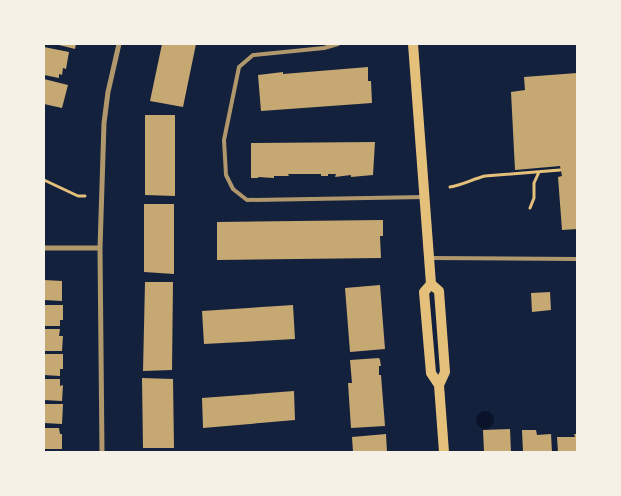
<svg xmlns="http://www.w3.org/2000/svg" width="621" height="496" font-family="Poppins,sans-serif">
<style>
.water{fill:#0b132b}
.building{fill:#c6a872}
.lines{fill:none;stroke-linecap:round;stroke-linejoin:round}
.path{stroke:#e5c07b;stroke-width:3}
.service{stroke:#b1986c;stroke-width:4}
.minor{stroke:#b1986c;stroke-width:5}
.secondary{stroke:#e5c07b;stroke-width:10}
</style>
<rect width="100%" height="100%" fill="#14213d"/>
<path class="water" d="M476 420a9 9 0 1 1 18 0a9 9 0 1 1-18 0Z"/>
<path class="building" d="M 55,44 L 76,44 L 75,49 Z
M 162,44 L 196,44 L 183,107 L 150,101 Z
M 44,47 L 69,52 L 66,69 L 63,68 L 62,75 L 59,74 L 59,78 L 44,75 Z
M 368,67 L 368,81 L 371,81 L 372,103 L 261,111 L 258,75 L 283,72 L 283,74 Z
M 577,73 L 577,229 L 562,230 L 558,177 L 562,176 L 560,166 L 515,170 L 511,92 L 525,90 L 524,77 Z
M 44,79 L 68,85 L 62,108 L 44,104 Z
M 145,115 L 175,115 L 175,196 L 145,195 Z
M 375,142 L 373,175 L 351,177 L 351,175 L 335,177 L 336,174 L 328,174 L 328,176 L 321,176 L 321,174 L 288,174 L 289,176 L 274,176 L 274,178 L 258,177 L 258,178 L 251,178 L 251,143 Z
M 144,204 L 174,204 L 174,274 L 144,272 Z
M 383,220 L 383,236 L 380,236 L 381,258 L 217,260 L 217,222 Z
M 44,280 L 62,281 L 62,301 L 44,300 Z
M 145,282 L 173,282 L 172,370 L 143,371 Z
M 380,285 L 385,349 L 350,352 L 345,288 Z
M 550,292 L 551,310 L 532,312 L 531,293 Z
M 44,305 L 63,305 L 63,320 L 60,320 L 60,326 L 44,326 Z
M 293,305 L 295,339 L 204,344 L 202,311 Z
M 44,329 L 60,329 L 59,336 L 63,336 L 62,351 L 44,351 Z
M 44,354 L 63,354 L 63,369 L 60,369 L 60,376 L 44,375 Z
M 379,358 L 380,360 L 381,366 L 379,366 L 379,375 L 381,375 L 385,426 L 351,428 L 348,383 L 352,383 L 350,360 Z
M 142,378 L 173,379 L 174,448 L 143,448 Z
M 44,379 L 60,379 L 60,386 L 63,385 L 62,401 L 44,400 Z
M 294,391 L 295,420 L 203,428 L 202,398 Z
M 44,404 L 63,404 L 62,424 L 44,423 Z
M 44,428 L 59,428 L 60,434 L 62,434 L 62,449 L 44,449 Z
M 510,429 L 511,452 L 484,452 L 483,430 Z
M 522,430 L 536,430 L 537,435 L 551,434 L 552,452 L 523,452 Z
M 386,434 L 387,452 L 353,452 L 352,437 Z
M 574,434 L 577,434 L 577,452 L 558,452 L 557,437 L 575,437 Z"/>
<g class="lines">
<path class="path" d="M 44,180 L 78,196 L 85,196
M 450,187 C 462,185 473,179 485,176 L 560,170
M 530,208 L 534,198 L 534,183 L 539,172"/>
<path class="service" d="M 338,44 L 324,48 L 253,55 L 239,67 L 224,140 L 226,175 L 233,189 L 247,200 L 425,197
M 431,258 L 577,259"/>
<path class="minor" d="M 44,248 L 100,248
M 102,452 L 100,248 L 104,123 L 108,92 L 119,44"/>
<path class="secondary" d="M 413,44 L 431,284 L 439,291 L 445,372 L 439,385
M 431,284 L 424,292 L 431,373 L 439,385 L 444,452"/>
</g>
<rect width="621" height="496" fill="none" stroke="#f6f1e7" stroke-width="90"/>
</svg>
